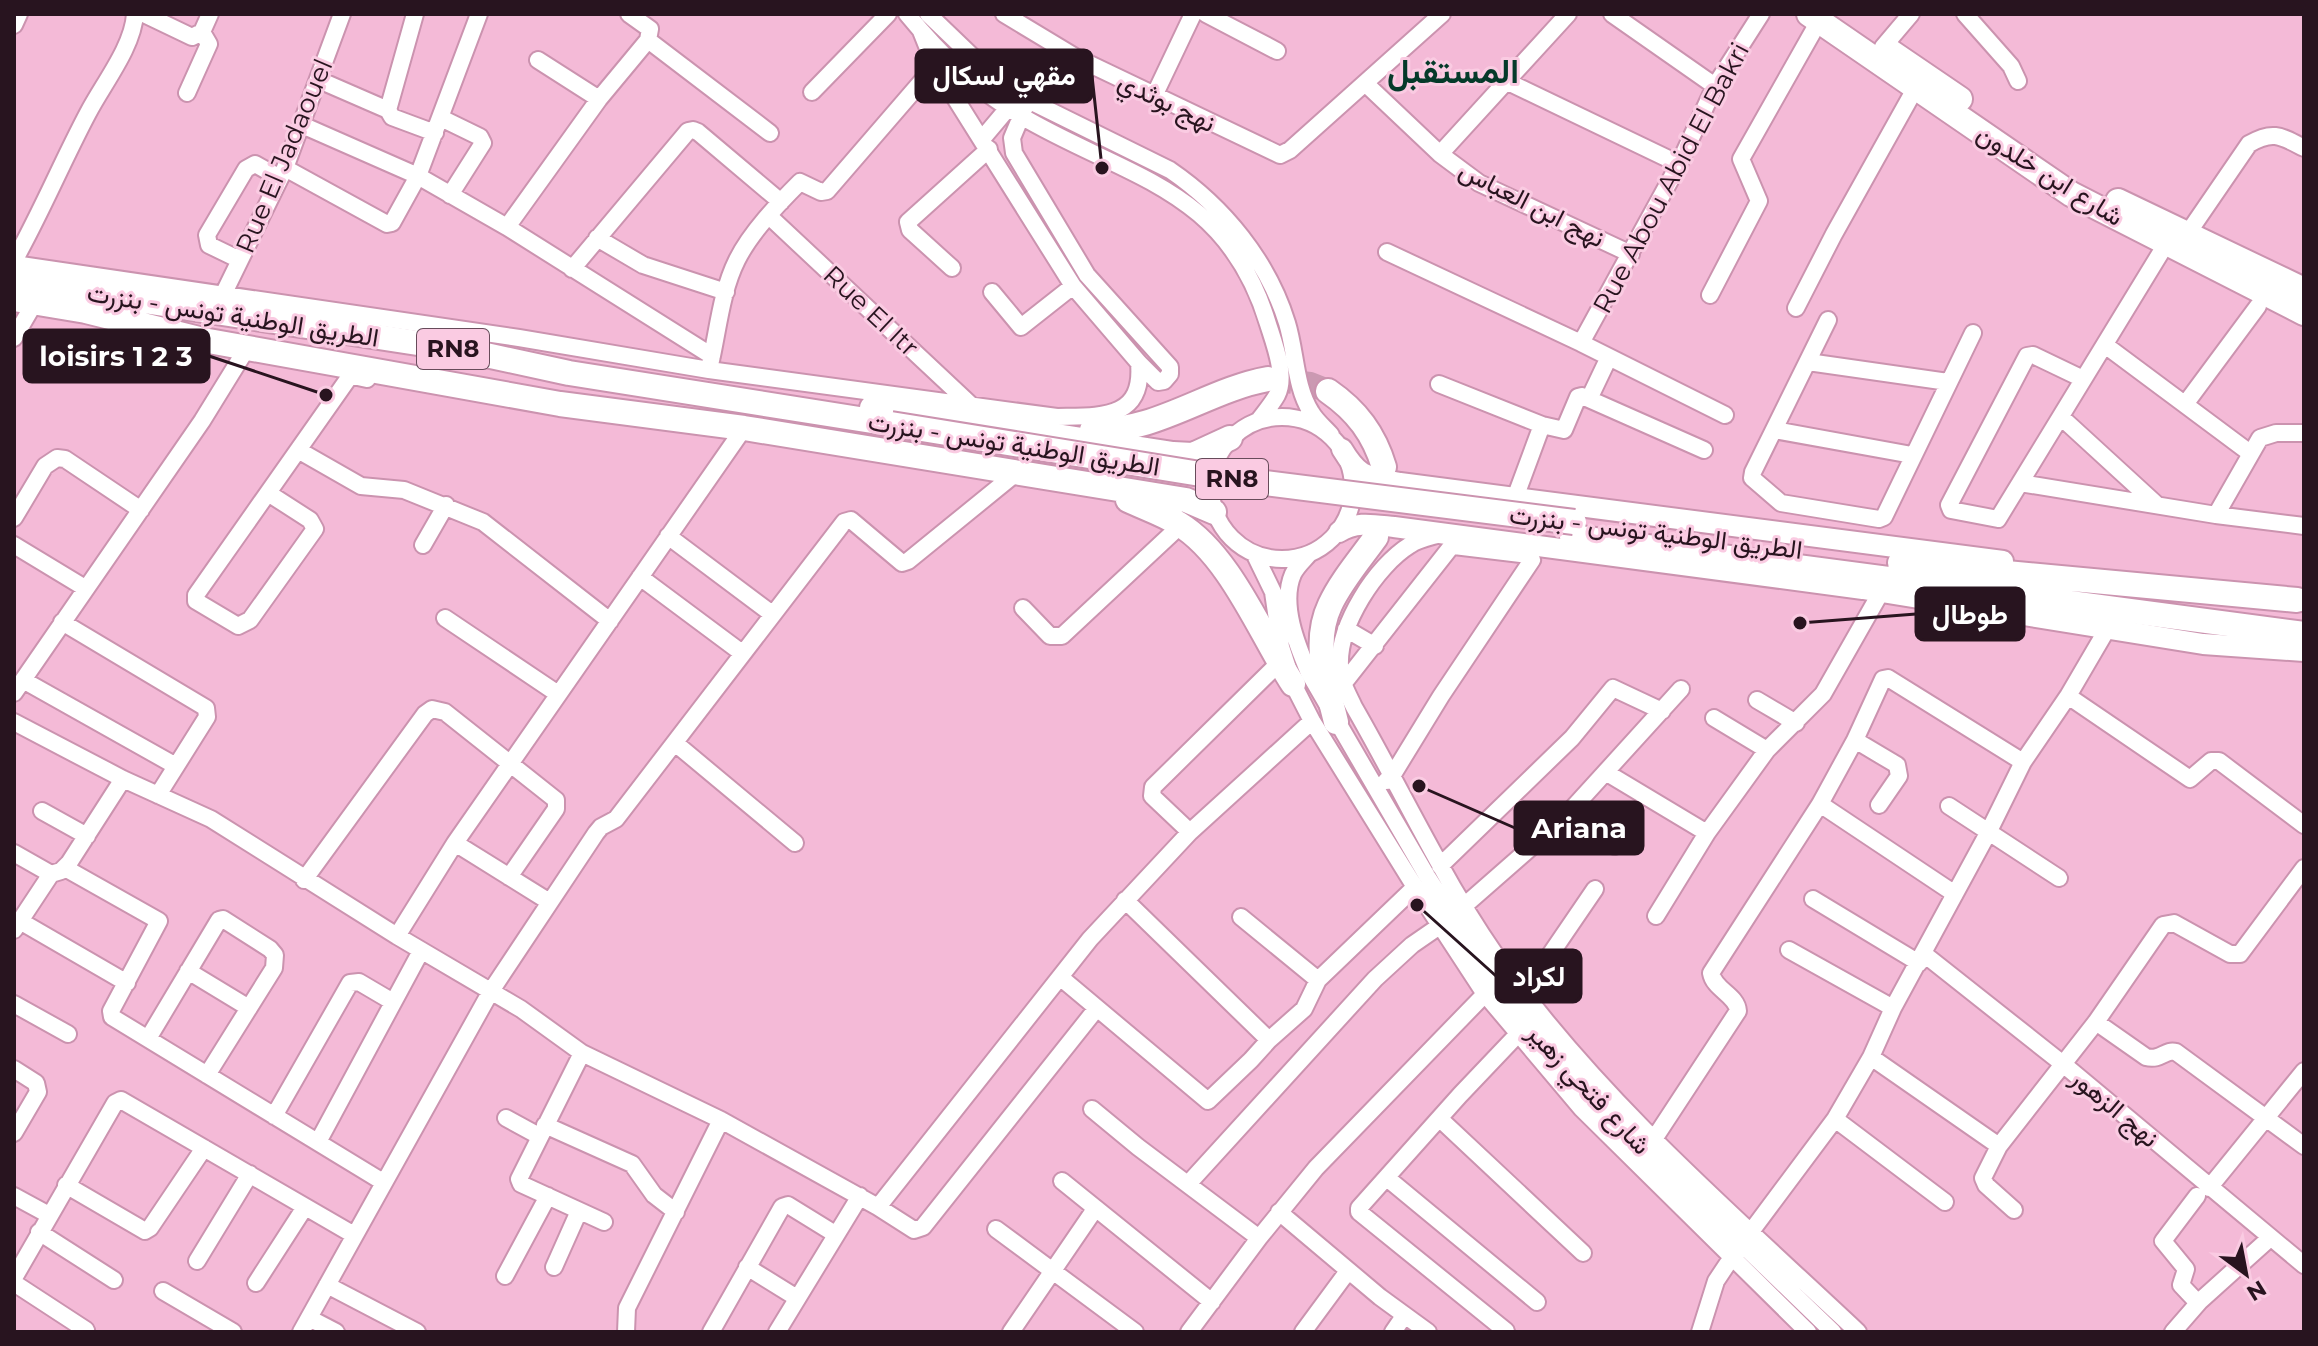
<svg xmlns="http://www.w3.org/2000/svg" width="2318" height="1346" font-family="Montserrat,Vazirmatn,sans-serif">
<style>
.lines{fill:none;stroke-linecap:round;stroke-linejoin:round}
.highway-tunnel{stroke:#cb99b2;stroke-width:24;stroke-dasharray:24 12;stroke-linecap:butt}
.minor-casing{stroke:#cb93af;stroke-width:20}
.major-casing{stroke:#cb93af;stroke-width:24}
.highway-casing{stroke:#cb93af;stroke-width:28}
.minor{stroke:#fff;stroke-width:16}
.major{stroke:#fff;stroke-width:20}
.highway{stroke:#fff;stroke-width:24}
.highway-bridge-casing{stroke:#cb93af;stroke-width:28;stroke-linecap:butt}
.highway-bridge{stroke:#fff;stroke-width:24}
.labels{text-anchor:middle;stroke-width:6;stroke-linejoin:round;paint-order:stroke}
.shield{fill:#facbe2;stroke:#674b5a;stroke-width:2}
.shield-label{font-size:24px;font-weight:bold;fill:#28141f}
.street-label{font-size:26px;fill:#28141f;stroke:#facbe2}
.district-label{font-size:34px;font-weight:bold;fill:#053a2a;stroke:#facbe2}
.leader{fill:none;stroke:#28141f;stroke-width:3}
.callout-dot{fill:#28141f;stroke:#facbe2;stroke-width:3}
.callout{fill:#28141f;stroke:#28141f;stroke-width:3}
.callout-label{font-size:28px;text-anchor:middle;font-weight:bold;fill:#fff}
</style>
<rect width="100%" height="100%" fill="#f4bad7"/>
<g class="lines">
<path class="highway-tunnel" d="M 1268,379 L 1310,384 L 1328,391"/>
<g class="minor-casing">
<path id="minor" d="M 144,14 L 192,37 L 202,32 L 210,14
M 415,14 L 388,110 L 392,117 L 435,133
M 907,14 C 938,52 978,91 1021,116 C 1126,178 1227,187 1268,324 C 1274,343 1287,376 1277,395 C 1272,404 1265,412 1259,420
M 928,14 L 977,61 L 1028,100 L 1170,170 C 1224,207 1268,261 1287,323 C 1296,352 1295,387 1311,412 C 1316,421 1325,428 1331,435
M 1004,14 L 1077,58 L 1280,155 L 1290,150 L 1442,14
M 1206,14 L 1277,51
M 1612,14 L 1715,86
M 1965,14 L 2011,66 L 2018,81
M 14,25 L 19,14
M 921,31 L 935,66 L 1073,286 L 1139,363 L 1158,382 L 1164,381 L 1170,374 L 1170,367 L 1087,275 L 1014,153 L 1012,138 L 1028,100
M 648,40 L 770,133
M 1878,57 L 1883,47 L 1911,14
M 538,60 L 599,99
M 319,80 L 388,110
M 1506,81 L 1679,164
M 1366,84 L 1440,154 L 1479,183 L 1631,254
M 812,92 L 888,14
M 187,93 L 209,44 L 202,32
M 1154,96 L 1193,14
M 441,118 L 480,137 L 483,143 L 450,195
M 302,125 L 418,176 L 507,227 L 712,356
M 982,139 L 1014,101
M 1440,154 L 1568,14
M 285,168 L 387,224 L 392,223 L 418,176 L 479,14
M 769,216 L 972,406
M 507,227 L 599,99 L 648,40 L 650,29 L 629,14
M 2188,233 L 2249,144 C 2273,130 2281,136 2304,148
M 597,238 L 643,265 L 726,292
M 1387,252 L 1581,343 L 1725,415
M 240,260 L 209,245 L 207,235 L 246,169 L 255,164 L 280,178
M 14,261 C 41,213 62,162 88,113 C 103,84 133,47 135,14
M 14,264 L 519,338 L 709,370 L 1057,417 C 1100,416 1144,420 1139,363
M 952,268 L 910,230 L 908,222 L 989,149
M 572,269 L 688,131 L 693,130 L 698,132 L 781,202
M 992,292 L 1021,327 L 1073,286
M 1710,295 L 1759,201 L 1741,159 L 1819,21
M 222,297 L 285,168 L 342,14
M 1796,308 L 1834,234 L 1915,89
M 1828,320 L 1753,472 L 1752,478 L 1781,503 L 1879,519 L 1884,517 L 1973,333
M 14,338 L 35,302
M 1581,343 L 1679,164 L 1715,86 L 1761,14
M 2105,345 L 2250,453
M 1808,362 L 1948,382
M 710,365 C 718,331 721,292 737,260 C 751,232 778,204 800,182 L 821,192 L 827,191 L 935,66
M 2083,379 L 2033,355 L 2027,356 L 1949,505 L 1951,510 L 1998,519 L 2166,244
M 1439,384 L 1542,425 L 1515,498
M 1589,399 L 1609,357
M 2186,403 L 2258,306
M1211 488a71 71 0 1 1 142 0a71 71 0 1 1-142 0Z
M 2061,417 L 2156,504
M 1542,425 L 1564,430 L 1578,397 L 1582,396 L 1704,450
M 1774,430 L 1912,455
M 298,450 L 361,486 L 404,490 L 483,522 L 610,621
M 2020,483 L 2216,515 L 2304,526
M 268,493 L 310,520 L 315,529 L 250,620 L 238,626 L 196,601 L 196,595 L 348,379 L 353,376 L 367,379
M 2216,515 L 2260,438 L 2276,433 L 2304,433
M 14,518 L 45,466 L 57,458 L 65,459 L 141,510
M 1440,534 C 1430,537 1418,539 1410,545 C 1376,566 1338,625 1340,666 C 1340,681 1348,694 1354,707 C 1406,797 1448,892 1510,975 C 1609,1109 1738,1219 1858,1332
M 668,536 L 772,614
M 14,545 L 85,588
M 423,545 L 446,505
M 1309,554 C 1304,560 1297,566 1293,574 C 1280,604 1297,645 1309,673 L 1427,876 L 1496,983 L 1582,1087 L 1609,1116 L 1833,1332
M 1255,555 L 1273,592 L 1281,647 L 1293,684 L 1312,721 L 1415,887 L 1485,994 L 1582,1109 L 1808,1332
M 640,577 L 742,653
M 1023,608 L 1050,636 L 1062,636 L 1181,525
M 445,618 L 558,694
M 62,622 L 206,708 L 207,717 L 158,795
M 1346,629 L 1375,646
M 23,680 L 176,766
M 1343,684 L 1450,548 L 1454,546 L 1528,555 L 1532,560 L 1441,696 L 1392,776 L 1386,781
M 14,693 L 202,421 L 247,348
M 2068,696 L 2190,779 L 2211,761 L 2219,761 L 2304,825
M 1757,700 L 1796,723
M 1714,718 L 1767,750
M 14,722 L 123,779 L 211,819 L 397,936 L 521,1009 L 582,1053 L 721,1120 L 878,1207 L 1090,939 L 1190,832 L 1312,721
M 1855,740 L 1897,765 L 1899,776 L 1879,805
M 675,743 L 795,843
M 1607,773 L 1707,833
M 1820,804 L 1955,894
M 1949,806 L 2059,878
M 42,811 L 87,836
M 1566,815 L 1615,846
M 1190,832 L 1152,796 L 1153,787 L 1279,663
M 455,843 L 548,901
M 14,853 L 51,874
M 1440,866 L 1572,738 L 1613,688 L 1662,711
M 65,868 L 159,921 L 111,1011 L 112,1017 L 383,1182
M 304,880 L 425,714 L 432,709 L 445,712 L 556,800 L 556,809 L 509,877
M 1813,899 L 1919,963
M 1125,900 L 1269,1040
M 1464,906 L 1561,821 L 1681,689
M 1656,916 L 1707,833 L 1767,750 L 1823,694 L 1881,592
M 1241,917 L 1318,980
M 20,921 L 127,983
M 14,930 L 51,874 L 61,871 L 69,863 L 123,779
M 397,936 L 455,843 L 744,428
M 1789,950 L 1893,1008
M 1924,954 L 2063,1064 L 2304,1265
M 188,971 L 249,1008
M 1060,977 L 1208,1101 L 1251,1060 L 1269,1040 L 1304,1009 L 1318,980 L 1415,887
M 1524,993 L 1595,889
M 14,1004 L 68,1034
M 2096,1022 L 2146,1057 C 2161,1061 2165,1049 2176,1052 L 2304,1146
M 149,1037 L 219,920 L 223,919 L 270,949 L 275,955 L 274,968 L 207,1075
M 582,1053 L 519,1179 L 521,1184 L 604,1222
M 1871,1057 L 1999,1146
M 14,1069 L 36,1083 L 38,1092 L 14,1133
M 1092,1109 L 1138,1147 L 1259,1238
M 274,1116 L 350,983 L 359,982 L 393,1002
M 506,1118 L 539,1136
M 1440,1119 L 1583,1253
M 1835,1119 L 1945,1202
M 545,1125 L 632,1164 L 654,1195 L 676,1212
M 1654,1139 L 1738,1011 C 1737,995 1714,990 1711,973 L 1820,804 L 1855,740 L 1883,679 L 1888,678 L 2023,762
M 318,1142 L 421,951
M 1387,1178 L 1537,1302
M 1062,1181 L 1212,1302
M 1188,1184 L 1375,979 L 1412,945 L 1441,925
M 66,1185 L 145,1231 L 150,1228 L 204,1148
M 2209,1188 L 2304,1071
M 14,1196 L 49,1215
M 2197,1196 L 2163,1241 L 2186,1269 L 2181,1285 L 2198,1303
M 878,1207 L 914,1230 L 923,1227 L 1097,1008
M 2014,1210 L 1986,1185 L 1983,1178 L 1999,1146 L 2096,1022 L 2163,925 L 2174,923 L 2230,954 L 2240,954 L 2304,868
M 1279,1212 L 1380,1297 L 1428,1332
M 996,1229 L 1135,1332
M 39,1232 L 114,1280
M 197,1261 L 250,1174
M 554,1267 L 579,1211
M 747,1267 L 797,1298
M 505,1276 L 548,1196
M 14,1278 L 115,1103 L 121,1100 L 354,1235
M 14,1283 L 86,1330
M 256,1283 L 305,1207
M 327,1285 L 417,1332
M 163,1291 L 233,1332
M 309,1318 L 336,1332
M 1506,1331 L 1359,1212 L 1359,1208 L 1460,1095 L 1518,1034
M 301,1332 L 491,991 L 596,833 L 601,827 L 616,819 L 844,522 L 851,520 L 902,563 L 908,561 L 1015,474
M 626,1332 L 627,1308 L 721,1120
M 711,1332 L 782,1207 L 788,1205 L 835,1234
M 777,1332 L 860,1196
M 1011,1332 L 1095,1209
M 1189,1332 L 1259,1238 L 1316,1168 L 1485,994
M 1303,1332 L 1348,1271
M 1393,1332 L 1404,1316
M 1700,1332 L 1716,1281 L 1732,1257 L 1835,1119 L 1871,1057 L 1893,1008 L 1988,833 L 2023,762 L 2068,696 L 2106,631
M 2173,1332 L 2200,1301 L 2270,1238"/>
</g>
<g class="major-casing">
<path id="major" d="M 1342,449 C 1360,479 1367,476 1400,483 L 2003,561
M 1339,532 C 1356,521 1374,525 1394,527 L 1863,589 L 2203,644 L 2304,651"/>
</g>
<g class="highway-casing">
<path id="highway" d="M 1809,14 L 2071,194 L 2304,313
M 1888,50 L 1960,99
M 2118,201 L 2304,290
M 14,281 L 463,350 L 569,373 L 891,424
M 14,299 L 98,313
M 86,311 L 203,340 L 560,404 L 744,428 L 1186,500 L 1214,512
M 1328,391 C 1357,411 1374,434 1384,467
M 872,408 L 1173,454 L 1193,455 L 1230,438
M 1092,430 C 1156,433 1207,390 1268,379
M 1128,500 C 1145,508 1163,514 1179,524 C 1230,555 1261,635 1293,684
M 1572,537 L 2304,634
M 1900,563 L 2297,600
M 1336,722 C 1327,684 1312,643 1330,605 C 1341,581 1361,558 1376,537"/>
</g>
<use href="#minor" class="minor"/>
<use href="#major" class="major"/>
<use href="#highway" class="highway"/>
<g class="highway-bridge-casing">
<path id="highway-bridge" d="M 891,424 L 1225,478 L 1574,522"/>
</g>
<use href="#highway-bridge" class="highway-bridge"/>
</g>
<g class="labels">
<g class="shield">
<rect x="417" y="329" width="72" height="40" rx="6"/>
<rect x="1196" y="459" width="72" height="40" rx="6"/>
</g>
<g class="shield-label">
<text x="453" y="357">RN8</text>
<text x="1232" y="487">RN8</text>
</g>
<g class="street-label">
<text transform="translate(1167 102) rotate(26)" y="9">نهج بوثدي</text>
<text transform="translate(284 156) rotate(-67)" y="9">Rue El Jadaouel</text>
<text transform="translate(2050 175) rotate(32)" y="9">شارع ابن خلدون</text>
<text transform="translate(1671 178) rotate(-62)" y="9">Rue Abou Abid El Bakri</text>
<text transform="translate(1532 204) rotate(27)" y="9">نهج ابن العباس</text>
<text transform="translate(871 311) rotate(43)" y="9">Rue El Itr</text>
<text transform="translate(233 315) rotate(9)" y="9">الطريق الوطنية تونس - بنزرت</text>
<text transform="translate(1014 444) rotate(9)" y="9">الطريق الوطنية تونس - بنزرت</text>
<text transform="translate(1656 532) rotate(7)" y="9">الطريق الوطنية تونس - بنزرت</text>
<text transform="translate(1589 1089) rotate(47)" y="9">شارع فتحي زهير</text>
<text transform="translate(2115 1108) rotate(40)" y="9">نهج الزهور</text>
</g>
<g class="district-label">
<text x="1453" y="83">المستقبل</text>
</g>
</g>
<path class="leader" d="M1102 168L1092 76M326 395L209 356M1800 623L1916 614M1419 786L1515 828M1417 905L1496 976"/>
<g class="callout-dot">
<circle cx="1102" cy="168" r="8"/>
<circle cx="326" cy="395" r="8"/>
<circle cx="1800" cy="623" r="8"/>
<circle cx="1419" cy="786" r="8"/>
<circle cx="1417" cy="905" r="8"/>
</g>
<g class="callout">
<rect x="916" y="50" width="176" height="52" rx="8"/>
<rect x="24" y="330" width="185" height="52" rx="8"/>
<rect x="1916" y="588" width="108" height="52" rx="8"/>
<rect x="1515" y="802" width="128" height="52" rx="8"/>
<rect x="1496" y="950" width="85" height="52" rx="8"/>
</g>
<g class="callout-label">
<text x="1004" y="85">مقهي لسكال</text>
<text x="116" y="366">loisirs 1 2 3</text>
<text x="1970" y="624">طوطال</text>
<text x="1579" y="838">Ariana</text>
<text x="1539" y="986">لكراد</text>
</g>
<rect width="2318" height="1346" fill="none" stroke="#28141f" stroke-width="32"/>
<g transform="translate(2246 1274) rotate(148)" stroke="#facbe2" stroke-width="6" paint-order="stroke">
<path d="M0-6L14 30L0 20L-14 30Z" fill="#28141f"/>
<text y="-12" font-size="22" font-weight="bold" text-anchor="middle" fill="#28141f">N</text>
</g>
</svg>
